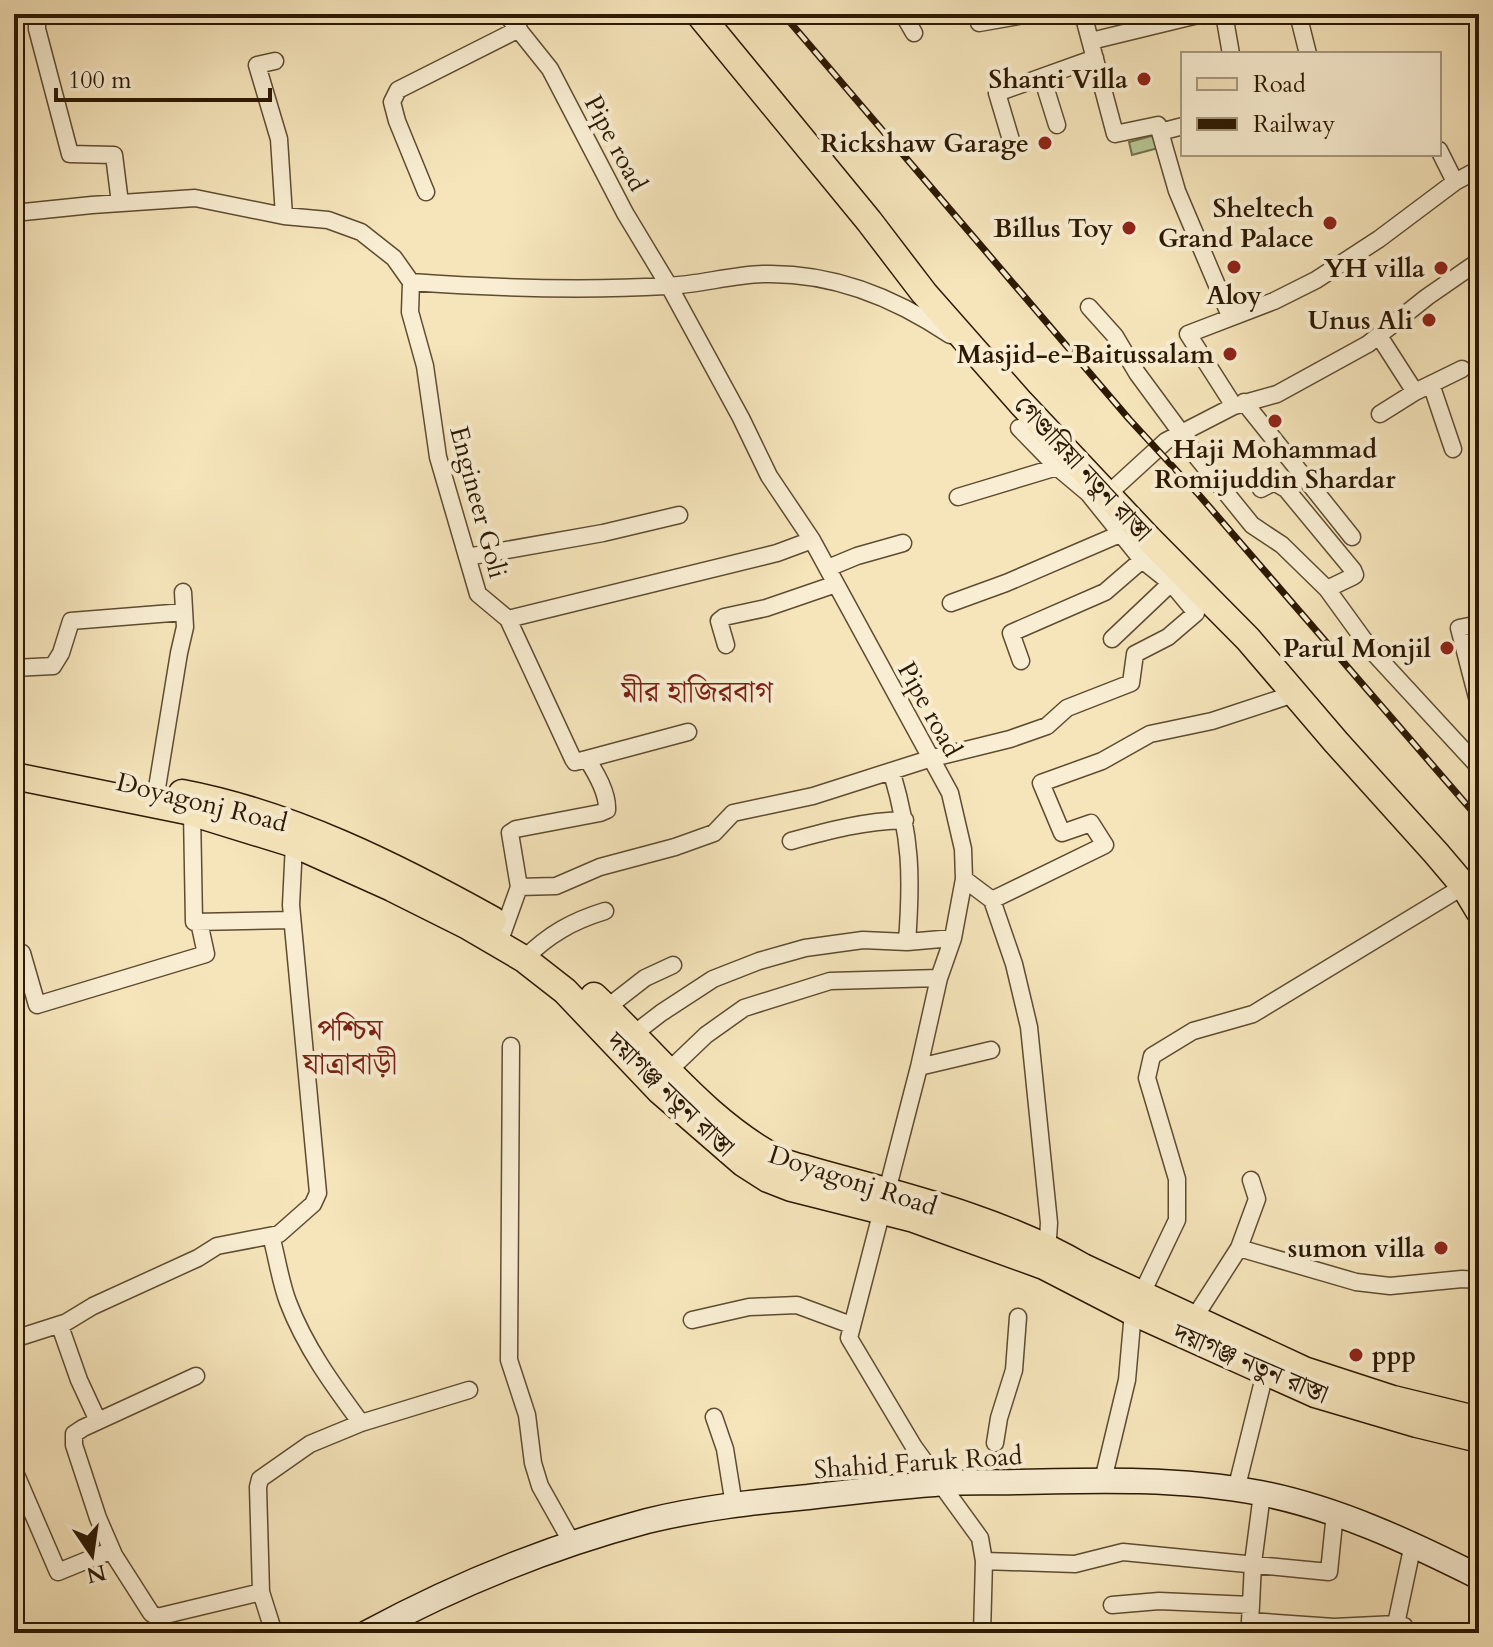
<svg xmlns="http://www.w3.org/2000/svg" width="1493" height="1647" font-family="Cardo,'Noto Serif Bengali',serif">
<style>
.green{fill:#b8c693;stroke:#72704b;stroke-width:2}
.lines{fill:none;stroke-linecap:round;stroke-linejoin:round}
.minor-casing{stroke:#5e4c31;stroke-width:19}
.secondary-casing{stroke:#2c1903;stroke-width:27}
.primary-casing{stroke:#2c1903;stroke-width:29}
.minor{stroke:#f9eed3;stroke-width:16}
.secondary{stroke:#f9eed3;stroke-width:24}
.primary{stroke:#f6e5bb;stroke-width:26}
.rail-casing{stroke:#2c1903;stroke-width:7}
.rail{stroke:#f9eed3;stroke-width:4;stroke-dasharray:12;stroke-linecap:butt}
.poi-dot{fill:#8f2418;stroke:#f9eed3;stroke-width:3}
.labels{text-anchor:middle;stroke-width:8;stroke-linejoin:round;paint-order:stroke}
.poi-label{font-size:26px;font-weight:bold;fill:#2c1903;stroke:#f9eed3;text-anchor:end}
.street-label{font-size:26px;fill:#2c1903;stroke:#f9eed3}
.quarter-label{font-size:30px;fill:#7a1f14;stroke:#f9eed3}
</style>
<rect width="100%" height="100%" fill="#f6e5bb"/>
<filter id="stains"><feTurbulence type="fractalNoise" baseFrequency=".0025" numOctaves="4"/><feColorMatrix values="0 0 0 0 .2 0 0 0 0 .09 0 0 0 0 .02 0 0 0 .5 -.17"/></filter>
<radialGradient id="worn" r=".72"><stop offset=".6" stop-color="#630" stop-opacity="0"/><stop offset="1" stop-color="#630" stop-opacity=".3"/></radialGradient>
<path class="green" d="M 1159,134 L 1162,147 L 1132,155 L 1129,142 Z"/>
<g class="lines">
<g class="minor-casing">
<path id="minor" d="M 37,14 L 37,29 L 70,154 L 114,155 L 120,203
M 506,14 L 550,69 L 625,213 L 669,286 L 741,418 L 769,476 L 812,540 L 950,793 L 963,849 L 964,879 L 953,938 L 939,978 L 919,1067 L 849,1338 L 914,1447 L 980,1538 L 984,1561 L 982,1633
M 903,14 L 914,33
M 1083,14 L 1115,134 L 1158,125 L 1177,191 L 1230,316
M 1224,14 L 1231,54
M 1298,14 L 1308,54
M 979,23 L 1030,14
M 1091,41 L 1202,14
M 275,61 L 257,65 L 279,139 L 284,216
M 1042,77 L 1057,125
M 1160,132 L 1183,126
M 1011,140 L 997,93 L 1095,58
M 1439,150 L 1455,182
M 426,192 L 397,121 L 392,102 L 398,90 L 519,29
M 14,213 L 92,205 L 195,198 L 284,216 L 328,220 L 361,232 L 394,258 L 411,282 C 496,288 582,291 666,286 C 699,285 730,275 763,274 C 831,272 894,297 950,335
M 411,282 L 410,312 L 425,366 L 438,457 L 478,594 L 508,619 L 573,759 L 575,762 L 587,759 C 596,773 608,793 607,810 L 600,813 L 516,829 L 510,833 L 519,887 L 499,943
M 1089,307 L 1115,336 L 1137,373 L 1182,434
M 1379,336 L 1415,392 L 1462,369
M 1431,384 L 1453,449
M 1244,402 L 1352,537
M 1234,406 L 1277,394 L 1368,344 L 1427,297 L 1479,261
M 1380,414 L 1415,392
M 1185,433 L 1192,451 L 1252,525 L 1282,545 L 1327,589 L 1372,651 L 1479,767
M 1261,489 L 1274,482 L 1286,489 L 1353,570 L 1355,575 L 1352,577 L 1327,589
M 1108,494 L 1166,441 L 1234,406 L 1188,334 L 1274,301 L 1316,280 L 1379,239 L 1455,182 L 1479,169
M 958,497 L 1057,467
M 467,557 L 603,533 L 679,515
M 828,568 L 857,556 L 903,543
M 951,603 L 1006,583 L 1120,534
M 508,619 L 777,553 L 812,540
M 1479,624 L 1459,628 L 1479,705
M 1112,639 L 1171,583
M 726,645 L 719,621 L 724,617 L 766,608 L 836,584
M 1021,661 L 1011,633 L 1105,592 L 1142,560
M 14,668 L 53,666 L 61,653 L 71,621 L 184,612
M 587,759 L 688,732
M 892,773 C 911,838 912,875 907,942
M 154,806 L 179,653 L 185,627 L 183,592
M 192,812 L 194,922 L 292,920
M 791,841 C 830,830 865,821 905,820
M 964,879 L 992,900 L 1014,964 L 1029,1027 L 1049,1223 L 1047,1253
M 519,887 L 556,886 L 600,867 L 675,847 L 714,833 L 733,813 L 813,796 L 929,759 L 1010,739 L 1047,726 L 1067,708 L 1131,683 L 1135,654 L 1168,637 L 1196,613 L 1171,583 L 1142,560 L 1088,493 L 1057,467 L 1019,428
M 992,900 L 1105,845 L 1091,823 L 1062,833 L 1041,783 L 1102,761 L 1150,734 L 1212,721 L 1294,694
M 14,955 L 22,953 L 37,1005 L 206,954 L 199,922
M 524,959 C 548,935 572,921 605,911
M 600,1013 L 645,978 L 673,965
M 626,1040 L 661,1013 L 713,979 L 759,961 L 805,948 L 863,940 L 907,942 L 953,938
M 511,1046 L 509,1360 L 527,1415 L 533,1463 L 540,1486 L 572,1543
M 919,1067 L 991,1050
M 662,1077 L 706,1035 L 744,1008 L 830,981 L 939,978
M 271,1236 C 277,1257 280,1281 288,1302 C 305,1347 333,1385 361,1423
M 1239,1248 L 1356,1282 L 1390,1286 L 1462,1279 L 1479,1280
M 692,1320 L 749,1307 L 797,1305 L 851,1325
M 1189,1326 L 1239,1248 L 1257,1199 L 1251,1180
M 14,1339 L 64,1323
M 196,1376 L 83,1428 L 74,1434 L 74,1445 L 98,1518 L 114,1555 L 151,1613 L 157,1617 L 261,1592
M 714,1417 L 725,1449 L 734,1505
M 98,1421 L 79,1380 L 60,1326 L 93,1306 L 198,1258 L 217,1246 L 279,1234 L 313,1204 L 318,1193 L 291,905 L 294,844
M 995,1443 L 999,1418 L 1014,1370 L 1018,1317
M 14,1470 L 58,1572 L 112,1550
M 1103,1480 L 1127,1380 L 1133,1312 L 1177,1220 L 1177,1179 L 1147,1078 L 1152,1056 L 1193,1031 L 1253,1014 L 1464,886
M 1236,1490 L 1265,1373
M 984,1561 L 1075,1564 L 1123,1552 L 1329,1572 L 1335,1513
M 1112,1605 L 1159,1601 L 1251,1605 L 1250,1621 L 1334,1627 L 1396,1624 L 1404,1626 L 1406,1633
M 1251,1605 L 1253,1563 L 1262,1494
M 1396,1624 L 1413,1544
M 274,1633 L 261,1592 L 258,1487 L 260,1479 L 310,1444 L 361,1423 L 469,1390"/>
</g>
<g class="secondary-casing">
<path id="secondary" d="M 367,1633 C 456,1585 549,1547 647,1521 C 700,1508 754,1502 808,1497 C 850,1492 892,1487 934,1484 C 962,1481 991,1483 1019,1482 C 1099,1480 1181,1478 1260,1493 C 1337,1508 1409,1542 1479,1577"/>
</g>
<g class="primary-casing">
<path id="primary" d="M 699,14 L 869,221 L 924,293 L 1021,403 L 1149,539 L 1248,639 L 1336,742 L 1436,853 L 1464,886 L 1479,911
M 14,776 L 187,811 L 294,844 L 392,888 L 466,925 L 524,959 L 565,991 L 660,1091 L 743,1163 L 768,1179 L 791,1188 L 914,1219 L 1044,1266 L 1133,1312 L 1315,1394 L 1417,1424 L 1479,1439
M 182,793 C 292,814 396,866 493,920
M 594,996 C 655,1053 709,1126 785,1163 C 884,1192 993,1214 1083,1267 L 1304,1370 L 1393,1399 L 1479,1420"/>
</g>
<use href="#minor" class="minor"/>
<use href="#secondary" class="secondary"/>
<use href="#primary" class="primary"/>
<g class="rail-casing">
<path id="rail" d="M 783,14 L 1129,419 L 1199,495 L 1479,819"/>
</g>
<use href="#rail" class="rail"/>
</g>
<g class="poi-dot">
<circle cx="1144" cy="79" r="8"/>
<circle cx="1045" cy="143" r="8"/>
<circle cx="1330" cy="223" r="8"/>
<circle cx="1129" cy="228" r="8"/>
<circle cx="1234" cy="267" r="8"/>
<circle cx="1441" cy="268" r="8"/>
<circle cx="1429" cy="320" r="8"/>
<circle cx="1230" cy="354" r="8"/>
<circle cx="1275" cy="421" r="8"/>
<circle cx="1447" cy="648" r="8"/>
<circle cx="1441" cy="1248" r="8"/>
<circle cx="1356" cy="1355" r="8"/>
</g>
<g class="labels">
<g class="poi-label">
<text x="1128" y="88">Shanti Villa</text>
<text x="1029" y="152">Rickshaw Garage</text>
<text x="1314" y="217">Sheltech<tspan x="1314" dy="30">Grand Palace</tspan></text>
<text x="1113" y="237">Billus Toy</text>
<text x="1425" y="277">YH villa</text>
<text x="1234" y="304" text-anchor="middle">Aloy</text>
<text x="1413" y="329">Unus Ali</text>
<text x="1214" y="363">Masjid-e-Baitussalam</text>
<text x="1275" y="458" text-anchor="middle">Haji Mohammad<tspan x="1275" dy="30">Romijuddin Shardar</tspan></text>
<text x="1431" y="657">Parul Monjil</text>
<text x="1425" y="1257">sumon villa</text>
<text x="1372" y="1364" text-anchor="start">ppp</text>
</g>
<g class="street-label">
<text transform="translate(616 143) rotate(62)" y="9">Pipe road</text>
<text transform="translate(1083 468) rotate(47)" y="9">গেণ্ডারিয়া নতুন রাস্তা</text>
<text transform="translate(479 502) rotate(75)" y="9">Engineer Goli</text>
<text transform="translate(930 709) rotate(61)" y="9">Pipe road</text>
<text transform="translate(202 802) rotate(14)" y="9">Doyagonj Road</text>
<text transform="translate(671 1094) rotate(44)" y="9">দয়াগঞ্জ নতুন রাস্তা</text>
<text transform="translate(853 1180) rotate(18)" y="9">Doyagonj Road</text>
<text transform="translate(1251 1363) rotate(23)" y="9">দয়াগঞ্জ নতুন রাস্তা</text>
<text transform="translate(918 1462) rotate(-4)" y="9">Shahid Faruk Road</text>
</g>
<g class="quarter-label">
<text x="697" y="702">মীর হাজিরবাগ</text>
<text x="350" y="1040">পশ্চিম<tspan x="350" dy="34">যাত্রাবাড়ী</tspan></text>
</g>
</g>
<rect width="1493" height="1647" fill="none" stroke="#f6e5bb" stroke-width="48"/>
<rect x="16" y="16" width="1461" height="1615" fill="none" stroke="#2c1903" stroke-width="4"/>
<rect x="24" y="24" width="1445" height="1599" fill="none" stroke="#2c1903" stroke-width="2"/>
<rect x="1181" y="52" width="260" height="104" fill="#f9eed3" stroke="#a79980" stroke-width="2"/>
<rect x="1197" y="78" width="40" height="12" fill="#f6e5bb" stroke="#a79980" stroke-width="2"/>
<text x="1253" y="92" font-size="24" fill="#2c1903">Road</text>
<rect x="1197" y="118" width="40" height="12" fill="#2c1903" stroke="#a79980" stroke-width="2"/>
<text x="1253" y="132" font-size="24" fill="#2c1903">Railway</text>
<g transform="translate(92 1555) rotate(167)" stroke="#f9eed3" stroke-width="6" paint-order="stroke">
<path d="M0-6L14 30L0 20L-14 30Z" fill="#2c1903"/>
<text y="-12" font-size="22" font-weight="bold" text-anchor="middle" fill="#2c1903">N</text>
</g>
<path d="M56 88v12h214v-12" fill="none" stroke="#2c1903" stroke-width="4"/>
<text x="68" y="88" font-size="24" fill="#2c1903" stroke="#f9eed3" stroke-width="6" paint-order="stroke">100 m</text>
<rect width="100%" height="100%" filter="url(#stains)"/>
<rect width="100%" height="100%" fill="url(#worn)"/>
</svg>
